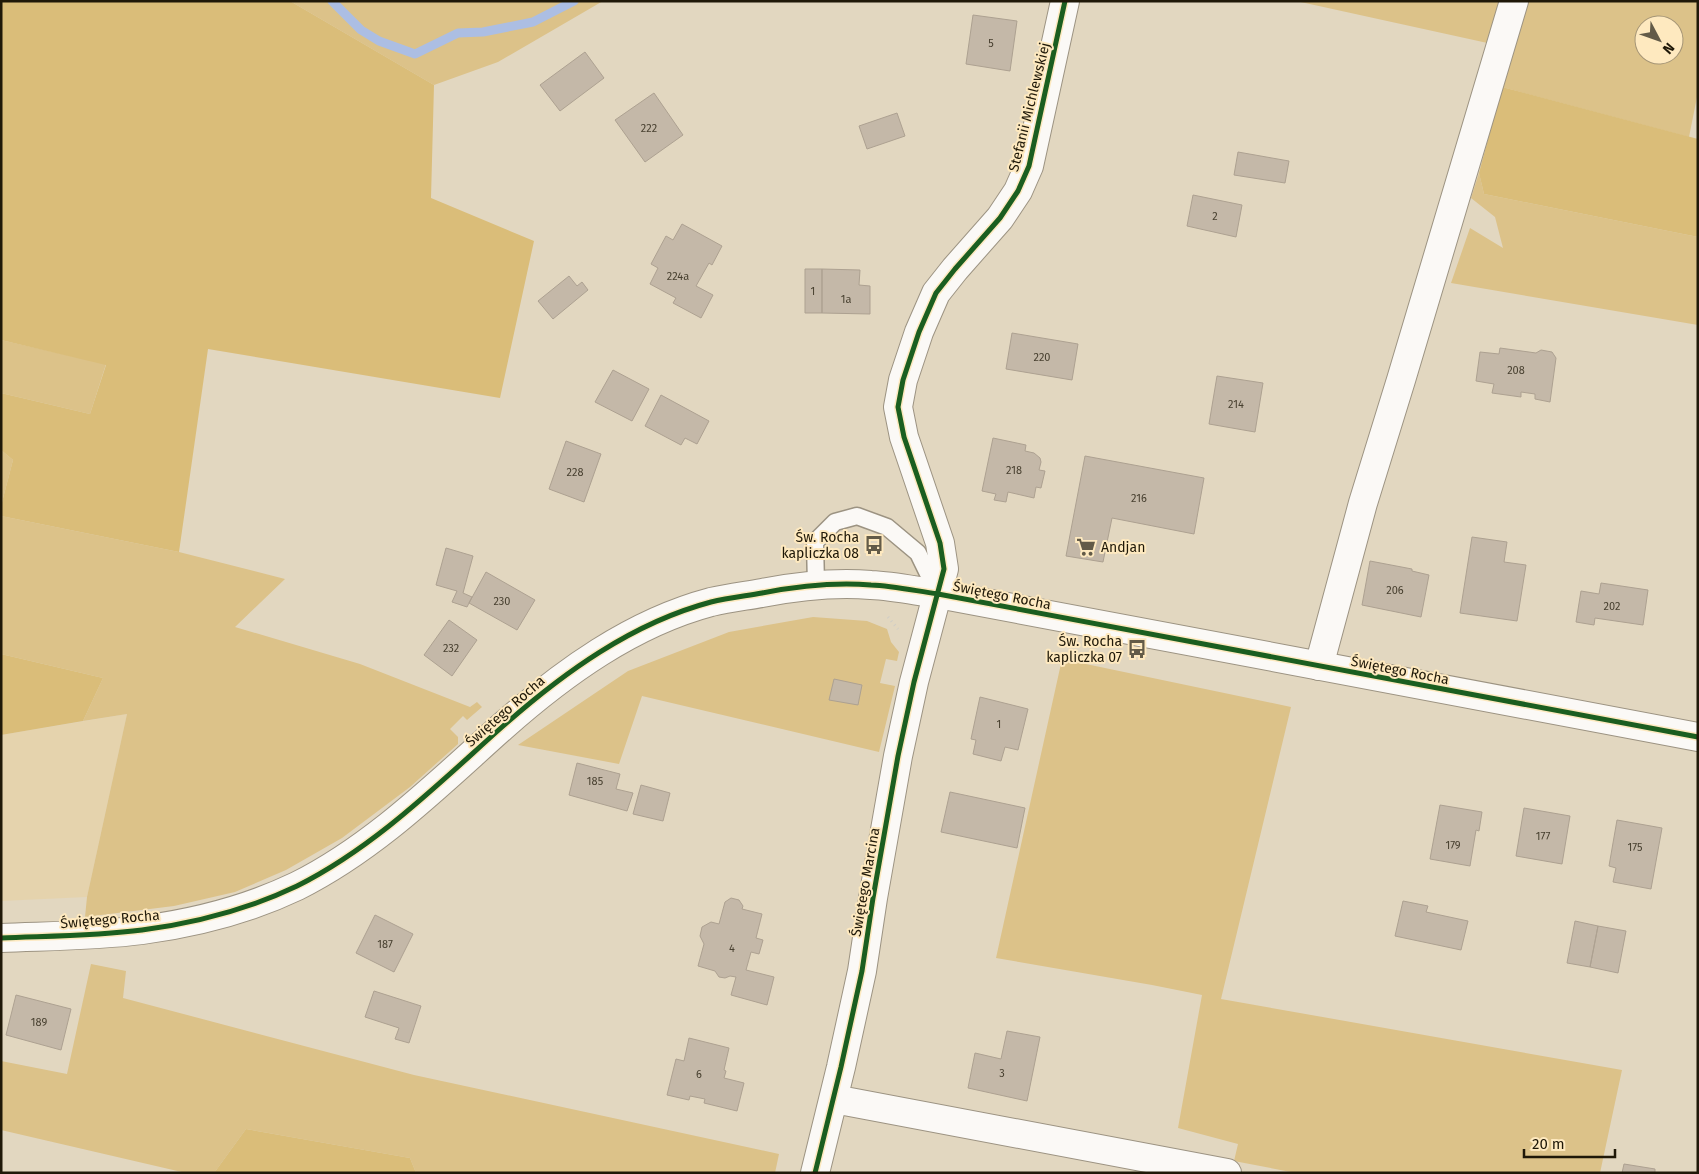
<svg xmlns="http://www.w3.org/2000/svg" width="1699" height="1174" font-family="'Fira Sans',sans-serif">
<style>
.built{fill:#e5d3ad}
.green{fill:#dcc289;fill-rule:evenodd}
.forest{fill:#dabd79}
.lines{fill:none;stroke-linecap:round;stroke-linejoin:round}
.stream{stroke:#acbee3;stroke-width:9}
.building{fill:#c4b8a8;stroke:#ada191}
.lane-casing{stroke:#9c9382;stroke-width:19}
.street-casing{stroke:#9c9382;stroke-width:30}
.secondary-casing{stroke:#9c9382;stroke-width:30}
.path{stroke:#cfcdc6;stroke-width:3;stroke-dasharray:1 4;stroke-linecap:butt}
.lane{stroke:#fbf9f6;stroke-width:16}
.street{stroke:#fbf9f6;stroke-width:28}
.secondary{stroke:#fbf9f6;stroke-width:28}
.cycleway-casing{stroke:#fee9bf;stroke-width:8}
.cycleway{stroke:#1b5e20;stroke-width:5}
.labels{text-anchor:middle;stroke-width:4;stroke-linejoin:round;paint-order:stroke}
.number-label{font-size:11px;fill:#484030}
.street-label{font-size:14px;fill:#1f1808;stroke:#fee9bf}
.poi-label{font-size:14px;fill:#1f1808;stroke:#fee9bf;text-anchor:end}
</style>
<rect width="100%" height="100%" fill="#e2d7c0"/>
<path class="built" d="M 127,714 L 87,897 L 1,901 L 1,735 Z"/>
<path class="green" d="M 290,1 L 603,1 L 498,62 L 434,85 Z
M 1296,1 L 1504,1 L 1492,44 Z
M 1526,1 L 1698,1 L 1698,92 L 1689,137 L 1502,87 ZM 1644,25 L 1674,25 L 1674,55 L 1644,55 Z
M 1479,173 L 1484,194 L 1698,237 L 1698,325 L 1451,283 L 1470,228 L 1503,248 L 1495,217 L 1471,198 Z
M 1,340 L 106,364 L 90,414 L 1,393 Z
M 1,450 L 13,460 L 1,506 Z
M 1,516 L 179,552 L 285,579 L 235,627 L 360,664 L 470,707 L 477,702 L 482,707 L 467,720 L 463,716 L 450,729 L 458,737 L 458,744 L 410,787 L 342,838 L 286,870 L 235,892 L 174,906 L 85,917 L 87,897 L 127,714 L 83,721 L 103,678 L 1,654 Z
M 813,617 L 867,621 L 887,629 L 891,642 L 899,652 L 897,661 L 886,659 L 880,683 L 895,686 L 879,752 L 642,696 L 619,764 L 518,745 L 628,671 L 729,632 Z
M 1062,659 L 1291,707 L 1221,999 L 1622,1070 L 1600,1173 L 1296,1173 L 1234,1161 L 1238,1144 L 1178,1128 L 1202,995 L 1152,985 L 996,958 Z
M 91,964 L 126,971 L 123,998 L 414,1075 L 779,1154 L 775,1173 L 416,1173 L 410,1158 L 246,1129 L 214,1173 L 186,1173 L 1,1130 L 1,1061 L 67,1074 Z"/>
<path class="forest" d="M 1,1 L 290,1 L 434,85 L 431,198 L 534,241 L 500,398 L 208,349 L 179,552 L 1,516 L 1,506 L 13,460 L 1,450 L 1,393 L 90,414 L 106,365 L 1,340 Z
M 1502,87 L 1698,139 L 1698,237 L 1484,194 L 1479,173 Z
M 1,654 L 103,678 L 83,721 L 1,735 Z
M 246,1129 L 410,1158 L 416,1173 L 214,1173 Z"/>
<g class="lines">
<path class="stream" d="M 332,1 L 361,30 L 379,41 L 415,54 L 458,33 L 483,32 L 533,22 L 574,1"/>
</g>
<path class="building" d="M 973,15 L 1017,21 L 1010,71 L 966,64 Z
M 585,52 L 604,78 L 560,111 L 540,85 Z
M 654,93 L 683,135 L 645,162 L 615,120 Z
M 897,113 L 905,136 L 867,149 L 859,126 Z
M 1238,152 L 1289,161 L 1285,183 L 1234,175 Z
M 1193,195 L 1242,205 L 1236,237 L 1187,226 Z
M 682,224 L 722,246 L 712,265 L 709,263 L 696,286 L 713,295 L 701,318 L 673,303 L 676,298 L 650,284 L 658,268 L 651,264 L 666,236 L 673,240 Z
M 805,269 L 822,269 L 822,313 L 805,313 Z
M 822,269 L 860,270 L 859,285 L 870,286 L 870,314 L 822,313 Z
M 569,276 L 577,286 L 582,282 L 588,290 L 553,319 L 538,301 Z
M 1012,333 L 1078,344 L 1072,380 L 1006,369 Z
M 1500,348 L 1536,353 L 1541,350 L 1552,352 L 1556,358 L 1550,402 L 1535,399 L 1535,394 L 1521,392 L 1521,397 L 1492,393 L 1494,384 L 1476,381 L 1480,352 L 1499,354 Z
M 613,370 L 649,389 L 632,421 L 595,402 Z
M 1217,376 L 1263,383 L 1255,432 L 1209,424 Z
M 661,395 L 709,421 L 697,444 L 685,438 L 681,445 L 645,426 Z
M 993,438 L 1026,445 L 1025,451 L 1034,453 L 1040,458 L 1041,462 L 1039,470 L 1045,471 L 1041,488 L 1036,487 L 1034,498 L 1008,492 L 1006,502 L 994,500 L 996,494 L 982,491 Z
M 566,441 L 601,454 L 584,502 L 549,489 Z
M 1085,456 L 1204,478 L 1194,534 L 1112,518 L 1103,562 L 1066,556 Z
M 1472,537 L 1507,542 L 1504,562 L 1526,565 L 1517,621 L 1460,613 Z
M 446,548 L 473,556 L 463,593 L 472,597 L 467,607 L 452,602 L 457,591 L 436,585 Z
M 1370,561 L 1412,569 L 1412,571 L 1429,575 L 1421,617 L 1362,605 Z
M 486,572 L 535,600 L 517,630 L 469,603 Z
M 1601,583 L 1648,590 L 1643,625 L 1595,618 L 1594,625 L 1576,622 L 1581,591 L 1599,594 Z
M 449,620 L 477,640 L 452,676 L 424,655 Z
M 834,679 L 862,685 L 858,705 L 829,700 Z
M 980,697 L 1028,709 L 1018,750 L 1005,747 L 1001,761 L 973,754 L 976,740 L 971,739 Z
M 577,763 L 620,774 L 616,789 L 633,793 L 627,811 L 569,795 Z
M 641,785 L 670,793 L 663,821 L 633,814 Z
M 950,792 L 1025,808 L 1017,848 L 941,832 Z
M 1440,805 L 1482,812 L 1479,831 L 1476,830 L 1470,866 L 1430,859 Z
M 1524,808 L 1570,816 L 1562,864 L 1516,856 Z
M 1617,820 L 1662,828 L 1651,889 L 1613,882 L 1616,868 L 1609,866 Z
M 731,898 L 739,900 L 743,906 L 742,909 L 762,914 L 756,938 L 763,940 L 759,954 L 751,952 L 746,970 L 774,977 L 767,1005 L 731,995 L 736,977 L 730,976 L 725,978 L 719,977 L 715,971 L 698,966 L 704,944 L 700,936 L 702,927 L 711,922 L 719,924 L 725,902 Z
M 1403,901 L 1428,906 L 1426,912 L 1468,921 L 1461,950 L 1395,936 Z
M 375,915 L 413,934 L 394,972 L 356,953 Z
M 1575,921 L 1598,926 L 1590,967 L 1567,963 Z
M 1598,926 L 1626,931 L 1618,973 L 1590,967 Z
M 374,991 L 421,1006 L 409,1043 L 395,1039 L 399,1028 L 365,1017 Z
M 16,995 L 71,1009 L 61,1050 L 6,1035 Z
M 1007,1031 L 1040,1037 L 1027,1101 L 968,1088 L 975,1053 L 1001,1059 Z
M 689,1038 L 729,1048 L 724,1070 L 726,1071 L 724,1078 L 744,1083 L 737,1111 L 704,1103 L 705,1099 L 690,1096 L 689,1100 L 667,1095 L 676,1059 L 684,1061 Z
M 1624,1164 L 1655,1169 L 1655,1173 L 1622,1173 Z"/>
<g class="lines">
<g class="lane-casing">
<path id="lane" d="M 816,585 L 815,542 L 835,522 L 857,516 L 887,527 L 918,553 L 937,592"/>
</g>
<g class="street-casing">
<path id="street" d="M 1319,666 L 1363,503 L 1401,380 L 1514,1
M 834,1099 L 1227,1173
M 815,1173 L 841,1067 L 862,971 L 873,898 L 898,756 L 914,682 L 944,569 L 940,543 L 904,437 L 898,407 L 903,380 L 919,332 L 936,293 L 955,269 L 1000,218 L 1018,191 L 1029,166 L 1065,1"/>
</g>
<g class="secondary-casing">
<path id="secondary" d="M 1,938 C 47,936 96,936 142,930 C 195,923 249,909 297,886 C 375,847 438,784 502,727 C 563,673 632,623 711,602 C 728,598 745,596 762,593 C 798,586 835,582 871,585 C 894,586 916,591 938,594 L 1698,737"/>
</g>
<path class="path" d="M 888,617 L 898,629"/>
<use href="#lane" class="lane"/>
<use href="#street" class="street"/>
<use href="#secondary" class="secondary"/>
<g class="cycleway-casing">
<path id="cycleway" d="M 1,938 C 47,936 96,936 142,930 C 195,923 249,909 297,886 C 375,847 438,784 502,727 C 563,673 632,623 711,602 C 728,598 745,596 762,593 C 798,586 835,582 871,585 C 894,586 916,591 938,594 L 1698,737
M 815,1173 L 841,1067 L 862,971 L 873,898 L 898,756 L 914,682 L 944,569 L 940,543 L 904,437 L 898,407 L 903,380 L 919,332 L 936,293 L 955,269 L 1000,218 L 1018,191 L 1029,166 L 1065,1"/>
</g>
<use href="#cycleway" class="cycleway"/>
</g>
<defs>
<g id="bus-bare" transform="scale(1.5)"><path d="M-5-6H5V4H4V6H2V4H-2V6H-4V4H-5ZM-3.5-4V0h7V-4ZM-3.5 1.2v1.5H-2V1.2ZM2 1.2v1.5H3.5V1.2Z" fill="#635b48" stroke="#fee9bf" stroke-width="2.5" paint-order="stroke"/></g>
<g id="supermarket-bare" transform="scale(1.5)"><path d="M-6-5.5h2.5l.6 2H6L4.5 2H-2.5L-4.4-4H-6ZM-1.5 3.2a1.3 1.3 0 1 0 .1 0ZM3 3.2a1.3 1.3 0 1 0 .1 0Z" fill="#635b48" stroke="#fee9bf" stroke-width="2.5" paint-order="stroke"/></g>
</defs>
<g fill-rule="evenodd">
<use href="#bus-bare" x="874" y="545"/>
<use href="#supermarket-bare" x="1086" y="547"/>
<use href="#bus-bare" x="1137" y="649"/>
</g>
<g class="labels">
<g class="number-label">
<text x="991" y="47">5</text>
<text x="649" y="132">222</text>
<text x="1215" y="220">2</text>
<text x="678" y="280">224a</text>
<text x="813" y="295">1</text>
<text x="846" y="303">1a</text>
<text x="1042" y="361">220</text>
<text x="1516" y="374">208</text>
<text x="1236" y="408">214</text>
<text x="1014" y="474">218</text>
<text x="575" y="476">228</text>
<text x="1139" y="502">216</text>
<text x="1395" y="594">206</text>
<text x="502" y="605">230</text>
<text x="1612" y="610">202</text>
<text x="451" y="652">232</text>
<text x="999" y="728">1</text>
<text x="595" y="785">185</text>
<text x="1543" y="840">177</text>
<text x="1453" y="849">179</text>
<text x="1635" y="851">175</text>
<text x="385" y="948">187</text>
<text x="732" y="952">4</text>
<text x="39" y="1026">189</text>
<text x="1002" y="1077">3</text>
<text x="699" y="1078">6</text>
</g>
<g class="street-label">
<text transform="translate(1029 107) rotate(-76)" y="5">Stefanii Michlewskiej</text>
<text transform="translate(1002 595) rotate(11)" y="5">Świętego Rocha</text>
<text transform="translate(1400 670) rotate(11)" y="5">Świętego Rocha</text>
<text transform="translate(505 711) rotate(-41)" y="5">Świętego Rocha</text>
<text transform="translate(865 882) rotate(-80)" y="5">Świętego Marcina</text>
<text transform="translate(110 919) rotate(-5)" y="5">Świętego Rocha</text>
</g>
<g class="poi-label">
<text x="859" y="542">Św. Rocha<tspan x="859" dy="16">kapliczka 08</tspan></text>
<text x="1101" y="552" text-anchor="start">Andjan</text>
<text x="1122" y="646">Św. Rocha<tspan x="1122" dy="16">kapliczka 07</tspan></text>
</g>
</g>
<rect width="1699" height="1174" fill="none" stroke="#1f1808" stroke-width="5"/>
<g transform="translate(1659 40) rotate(131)"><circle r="24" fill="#fee9bf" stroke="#a59576"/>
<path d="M0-4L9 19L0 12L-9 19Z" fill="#635b48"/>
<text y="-8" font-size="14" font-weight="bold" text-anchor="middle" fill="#1f1808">N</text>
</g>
<path d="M1524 1149v8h91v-8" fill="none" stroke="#1f1808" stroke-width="2.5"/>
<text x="1532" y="1149" font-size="15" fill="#1f1808" stroke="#fee9bf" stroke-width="4" paint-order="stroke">20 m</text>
</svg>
